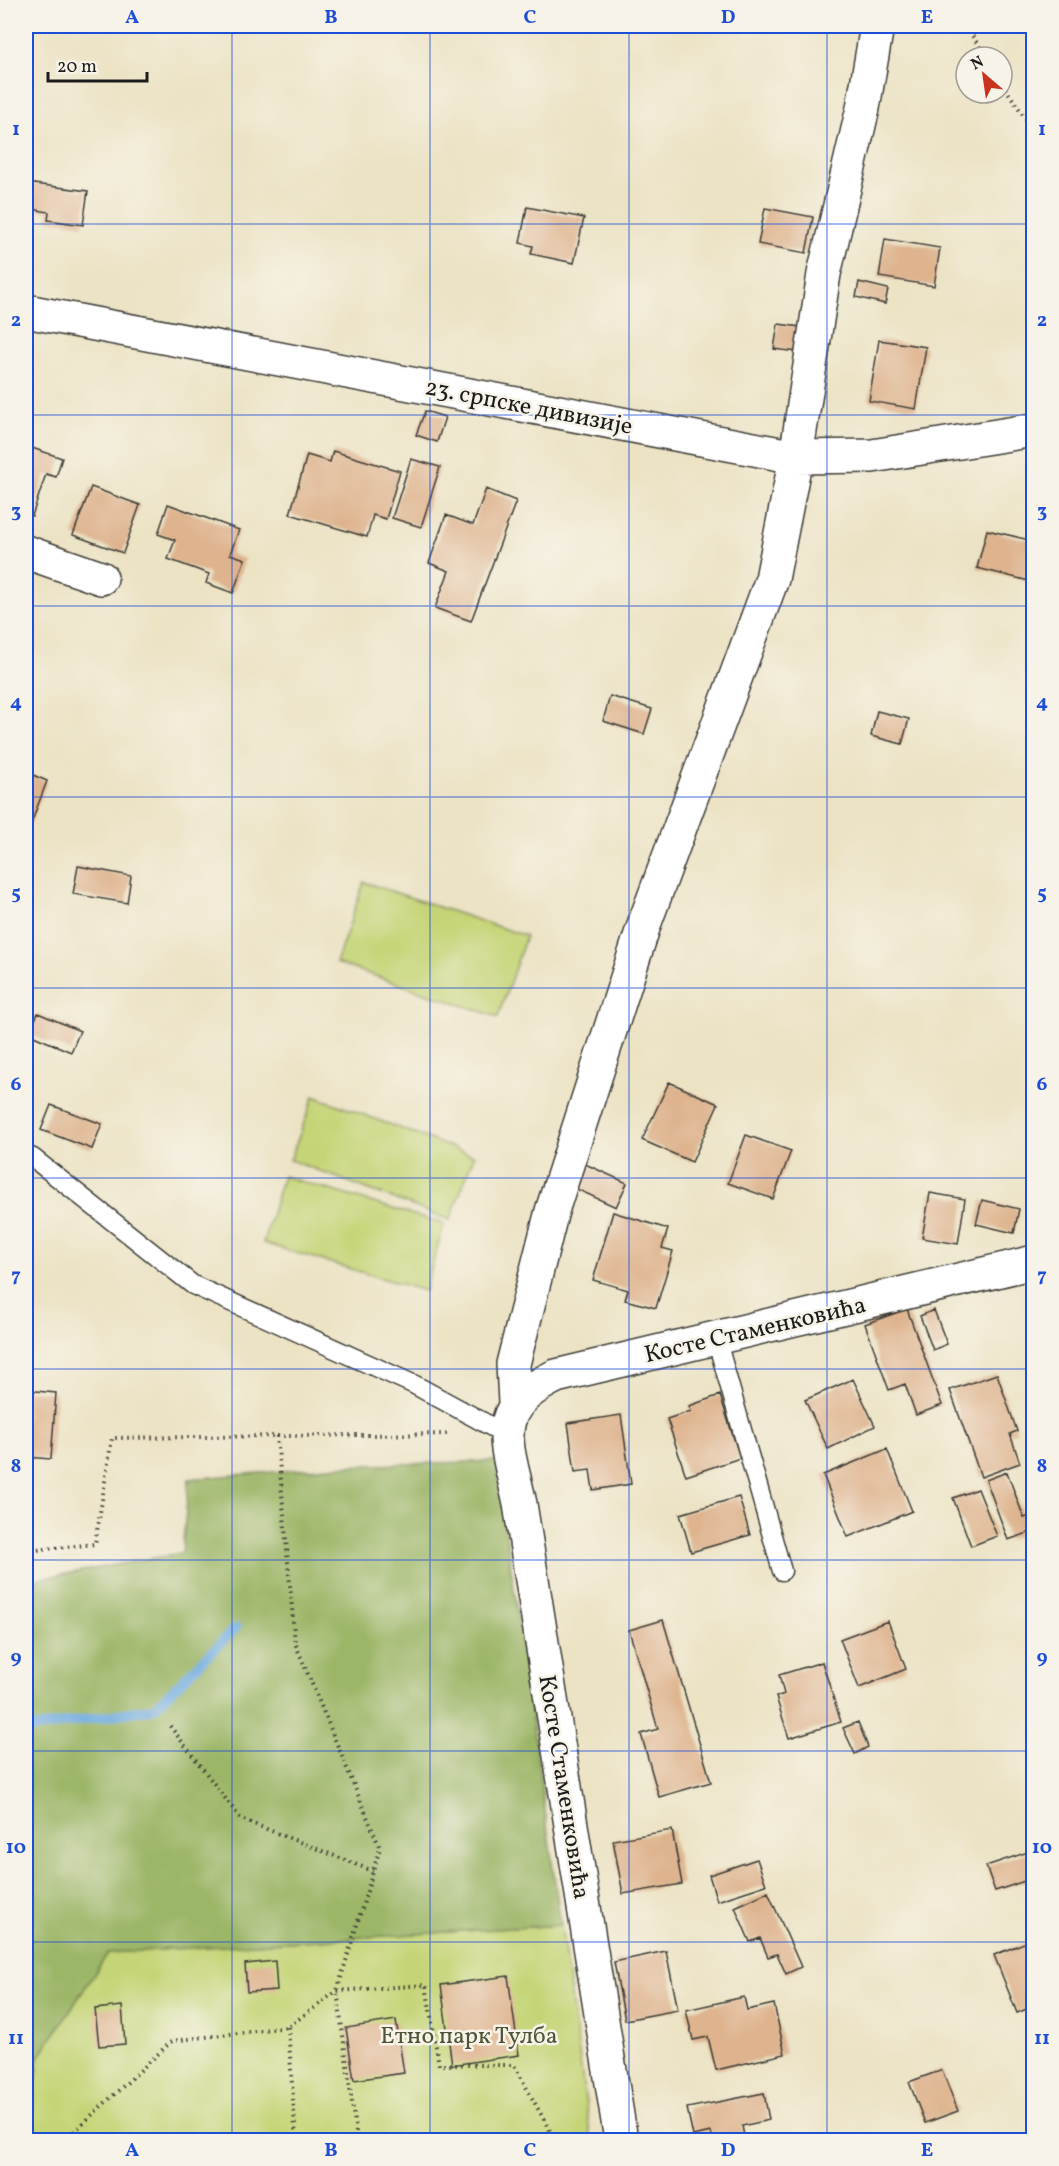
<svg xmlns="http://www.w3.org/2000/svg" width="1059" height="2166" font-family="Vollkorn,serif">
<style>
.green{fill:#c5d476;stroke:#707849;stroke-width:1.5}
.forest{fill:#9cb667;stroke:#5c6942;stroke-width:1.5}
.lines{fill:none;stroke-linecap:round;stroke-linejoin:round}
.stream{stroke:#6eabe0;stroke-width:10}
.building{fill:#deb38e}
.service-casing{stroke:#3b3a35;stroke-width:21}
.minor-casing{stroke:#3b3a35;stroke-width:36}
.path{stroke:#3b3a35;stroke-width:4;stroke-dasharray:1.5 4.5;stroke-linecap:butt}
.service{stroke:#fff;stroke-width:18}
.minor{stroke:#fff;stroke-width:33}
.grid{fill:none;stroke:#1d4ed8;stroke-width:1.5;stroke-opacity:0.55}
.labels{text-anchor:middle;stroke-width:5;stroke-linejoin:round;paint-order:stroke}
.street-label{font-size:24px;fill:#1c1c1c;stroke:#f7f3e8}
.park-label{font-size:24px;fill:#4f5337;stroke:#f7f3e8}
.neatline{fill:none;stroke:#1d4ed8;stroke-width:2}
.grid-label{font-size:20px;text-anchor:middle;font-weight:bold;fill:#1d4ed8}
</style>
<rect width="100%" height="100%" fill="#f7f3e8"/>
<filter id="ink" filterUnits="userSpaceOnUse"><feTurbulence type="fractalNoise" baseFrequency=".0167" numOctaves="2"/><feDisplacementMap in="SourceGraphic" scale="12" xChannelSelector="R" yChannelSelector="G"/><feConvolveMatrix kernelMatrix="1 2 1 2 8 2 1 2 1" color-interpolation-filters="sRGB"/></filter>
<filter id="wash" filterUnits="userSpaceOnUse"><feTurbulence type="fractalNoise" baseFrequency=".008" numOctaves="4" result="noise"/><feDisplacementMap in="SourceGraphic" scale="24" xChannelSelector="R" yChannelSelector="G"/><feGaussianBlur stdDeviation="1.35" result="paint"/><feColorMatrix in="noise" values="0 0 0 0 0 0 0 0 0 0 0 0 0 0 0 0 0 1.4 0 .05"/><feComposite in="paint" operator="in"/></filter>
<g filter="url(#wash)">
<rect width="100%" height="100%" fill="#ece3c5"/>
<path class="green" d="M 364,882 L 526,936 L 498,1017 L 336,963 Z
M 314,1096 L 474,1156 L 450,1220 L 290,1160 Z
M 283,1176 L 444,1224 L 425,1291 L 263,1243 Z
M 561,1925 L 591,2140 L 29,2140 L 39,2057 L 108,1953 Z"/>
<path class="forest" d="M 496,1461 L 561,1925 L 108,1953 L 39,2057 L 29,2140 L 26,2140 L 26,1581 L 182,1553 L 189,1479 L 341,1466 Z"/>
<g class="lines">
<path class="stream" d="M 26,1730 L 154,1708 L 236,1628"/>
</g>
<g id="blocks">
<path class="building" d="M 26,183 L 88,191 L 83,225 L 48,220 L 49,212 L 26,208 Z
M 527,207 L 584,218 L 574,263 L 531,254 L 533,246 L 520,243 Z
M 765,208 L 813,217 L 806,253 L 758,244 Z
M 885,239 L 940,248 L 934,286 L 879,277 Z
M 859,282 L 888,289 L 885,304 L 856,297 Z
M 778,324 L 801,327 L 798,352 L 774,349 Z
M 879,340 L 926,347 L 916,409 L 869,401 Z
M 425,411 L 445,417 L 437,442 L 416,435 Z
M 26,446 L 62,458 L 56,477 L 46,474 L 32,516 L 26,513 Z
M 333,451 L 400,471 L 386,519 L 373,515 L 367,537 L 290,514 L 307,455 L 330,462 Z
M 411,459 L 440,467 L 421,527 L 392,518 Z
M 91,487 L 140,505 L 123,553 L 73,535 Z
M 486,489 L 516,501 L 471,621 L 435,608 L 449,571 L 429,563 L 446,515 L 473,525 Z
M 168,504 L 239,530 L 230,554 L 245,559 L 233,593 L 206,583 L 209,574 L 168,559 L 175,540 L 158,534 Z
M 987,530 L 1034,541 L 1034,561 L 1029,581 L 977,568 Z
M 610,696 L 652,709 L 644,734 L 603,721 Z
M 877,711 L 909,719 L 902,744 L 871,736 Z
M 26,772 L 47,781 L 26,837 Z
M 78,866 L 131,876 L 127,903 L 73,894 Z
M 38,1013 L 80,1031 L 71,1052 L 29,1034 Z
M 669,1082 L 718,1104 L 692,1162 L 642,1140 Z
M 51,1105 L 102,1124 L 92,1149 L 41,1130 Z
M 746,1135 L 791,1151 L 773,1199 L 728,1183 Z
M 583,1163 L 627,1183 L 616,1207 L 572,1187 Z
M 930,1193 L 965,1199 L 958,1244 L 922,1238 Z
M 982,1200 L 1019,1209 L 1014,1233 L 976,1224 Z
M 613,1212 L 668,1229 L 662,1248 L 673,1251 L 656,1308 L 625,1300 L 628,1290 L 593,1280 Z
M 907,1309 L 942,1405 L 916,1415 L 905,1384 L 889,1390 L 865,1324 Z
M 934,1310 L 947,1344 L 933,1350 L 920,1316 Z
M 997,1374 L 1017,1431 L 1010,1434 L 1020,1463 L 981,1477 L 950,1390 Z
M 853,1379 L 875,1426 L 828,1449 L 805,1400 Z
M 26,1390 L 56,1393 L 51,1459 L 26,1457 Z
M 720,1395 L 740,1458 L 686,1476 L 667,1419 L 691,1411 L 689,1406 Z
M 621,1415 L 631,1484 L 593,1490 L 590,1470 L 575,1472 L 568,1423 Z
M 887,1449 L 912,1511 L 848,1537 L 823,1475 Z
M 1007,1472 L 1024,1518 L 1034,1515 L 1034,1531 L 1008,1540 L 986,1480 Z
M 978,1489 L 997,1536 L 971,1546 L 953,1498 Z
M 739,1497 L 750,1535 L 691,1552 L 680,1514 Z
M 663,1620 L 711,1782 L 659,1797 L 641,1734 L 658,1729 L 629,1630 Z
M 888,1621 L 906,1669 L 859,1688 L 840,1639 Z
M 822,1662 L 841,1722 L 789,1738 L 776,1697 L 784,1694 L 779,1675 Z
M 858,1722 L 868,1747 L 855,1754 L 843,1728 Z
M 672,1830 L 682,1884 L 623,1894 L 613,1840 Z
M 1034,1850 L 1034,1878 L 995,1891 L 986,1866 Z
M 757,1859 L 766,1885 L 717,1901 L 709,1875 Z
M 768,1892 L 801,1967 L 786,1974 L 777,1954 L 768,1957 L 760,1938 L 750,1942 L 735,1907 Z
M 1034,1939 L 1034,2006 L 1017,2013 L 994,1955 Z
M 666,1951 L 678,2010 L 625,2020 L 614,1962 Z
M 275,1961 L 277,1990 L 247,1992 L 245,1964 Z
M 508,1976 L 519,2055 L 452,2065 L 441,1985 Z
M 744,1997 L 747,2010 L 774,2004 L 785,2054 L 716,2070 L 708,2037 L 693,2040 L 686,2010 Z
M 122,2006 L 125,2044 L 99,2046 L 95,2009 Z
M 396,2020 L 404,2073 L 354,2080 L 346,2028 Z
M 942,2070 L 958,2111 L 925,2123 L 909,2082 Z
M 764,2093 L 769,2120 L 742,2126 L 745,2140 L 713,2140 L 711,2132 L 693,2136 L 687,2108 Z"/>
</g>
</g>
<g filter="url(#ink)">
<use href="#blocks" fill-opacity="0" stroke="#3b3a35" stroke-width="1.5"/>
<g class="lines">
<g class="service-casing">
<path id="service" d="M 26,1155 L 33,1158 L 193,1285 L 415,1385 L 505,1434
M 716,1338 L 782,1571"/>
</g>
<g class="minor-casing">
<path id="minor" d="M 26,311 L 796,457 L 872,456 L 1034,430
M 26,552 L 101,578
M 515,1403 L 513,1364 L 552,1211 L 645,922 L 772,579 L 796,457 L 824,274 L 863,108 L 877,26
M 621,2140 L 520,1504 C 507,1442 487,1409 556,1376 L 1034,1262"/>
</g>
<path class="path" d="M 966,26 L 986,57
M 1002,83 L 1034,131
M 277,1436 L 295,1643 L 380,1848 L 337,1991 L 357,2140
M 26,1551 L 95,1544 L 112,1438 L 450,1434
M 170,1726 L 241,1819 L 373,1871
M 288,2027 L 296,2140
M 65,2140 L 172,2041 L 288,2027 L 337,1991 L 426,1985 L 439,2065 L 514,2065 L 555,2140"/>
<use href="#service" class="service"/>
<use href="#minor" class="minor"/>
</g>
</g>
<path class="grid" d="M 232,26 L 232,2140M 430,26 L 430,2140M 629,26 L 629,2140M 827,26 L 827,2140M 26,224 L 1034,224M 26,415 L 1034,415M 26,606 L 1034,606M 26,797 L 1034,797M 26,988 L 1034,988M 26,1178 L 1034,1178M 26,1369 L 1034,1369M 26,1560 L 1034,1560M 26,1751 L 1034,1751M 26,1942 L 1034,1942"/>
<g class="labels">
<g class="street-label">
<text transform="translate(529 406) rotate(11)" y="8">23. српске дивизије</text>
<text transform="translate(755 1329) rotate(-13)" y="8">Косте Стаменковића</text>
<text transform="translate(565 1787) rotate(81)" y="8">Косте Стаменковића</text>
</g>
<g class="park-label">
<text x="469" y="2043">Етно парк Тулба</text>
</g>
</g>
<rect width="1059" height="2166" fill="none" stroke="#f7f3e8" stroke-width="66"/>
<g transform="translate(984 75) rotate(331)"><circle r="28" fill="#f7f3e8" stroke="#9f9d96" stroke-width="1.5"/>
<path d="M0-4.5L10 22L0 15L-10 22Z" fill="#c8321e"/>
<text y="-9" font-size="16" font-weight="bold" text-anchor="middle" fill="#1c1c1c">N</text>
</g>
<path d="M48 72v9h99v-9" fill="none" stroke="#1c1c1c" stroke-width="3"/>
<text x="57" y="72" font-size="18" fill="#1c1c1c" stroke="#f7f3e8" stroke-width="4.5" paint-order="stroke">20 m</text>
<rect x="33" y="33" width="993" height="2100" class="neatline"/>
<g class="grid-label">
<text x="132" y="23">A</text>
<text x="331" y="23">B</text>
<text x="530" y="23">C</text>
<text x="728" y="23">D</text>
<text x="927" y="23">E</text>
<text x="16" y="135">1</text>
<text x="1042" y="135">1</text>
<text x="16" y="326">2</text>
<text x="1042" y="326">2</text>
<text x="16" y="517">3</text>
<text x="1042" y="517">3</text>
<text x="16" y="708">4</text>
<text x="1042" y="708">4</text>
<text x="16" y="899">5</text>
<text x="1042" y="899">5</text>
<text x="16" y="1090">6</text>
<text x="1042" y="1090">6</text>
<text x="16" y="1281">7</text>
<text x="1042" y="1281">7</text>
<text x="16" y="1472">8</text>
<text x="1042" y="1472">8</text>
<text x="16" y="1663">9</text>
<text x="1042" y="1663">9</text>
<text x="16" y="1853">10</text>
<text x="1042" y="1853">10</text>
<text x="16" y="2044">11</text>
<text x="1042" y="2044">11</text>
<text x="132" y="2156">A</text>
<text x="331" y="2156">B</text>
<text x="530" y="2156">C</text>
<text x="728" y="2156">D</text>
<text x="927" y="2156">E</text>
</g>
</svg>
